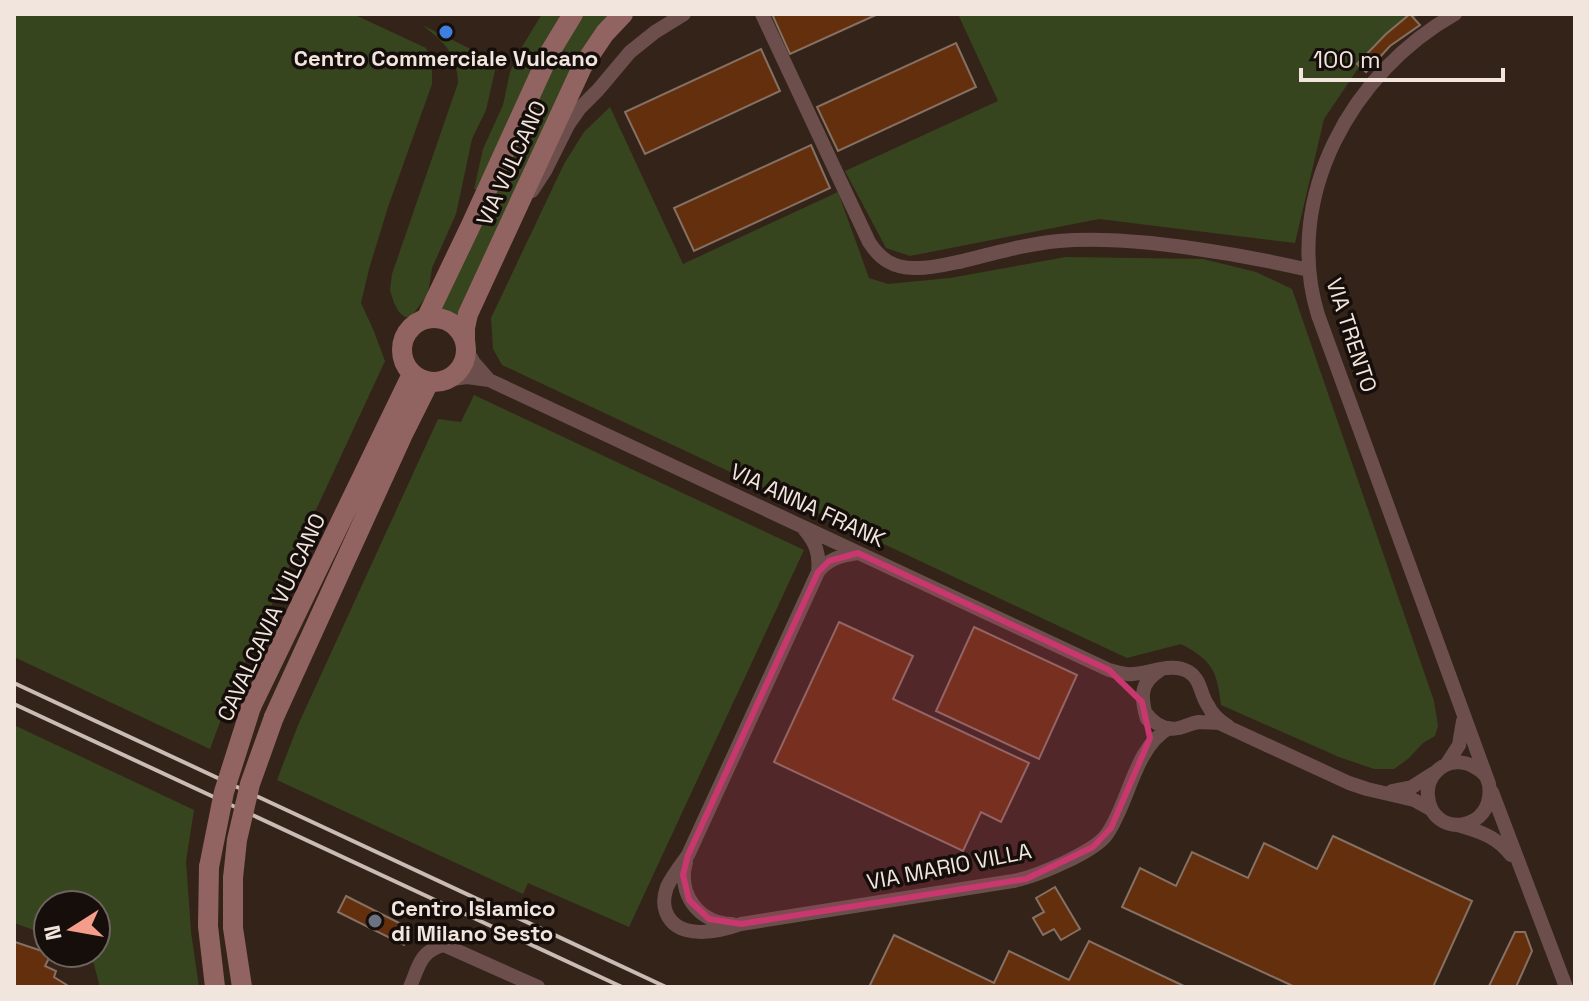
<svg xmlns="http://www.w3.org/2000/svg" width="1589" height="1001" font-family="'Space Grotesk',sans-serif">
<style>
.green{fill:#37451f}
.building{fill:#632f0d;stroke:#867064;stroke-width:2}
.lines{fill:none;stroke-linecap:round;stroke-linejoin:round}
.minor{stroke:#6c4f4c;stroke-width:14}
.secondary{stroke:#926461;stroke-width:20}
.rail{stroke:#c9bcb4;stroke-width:4}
.secondary-bridge{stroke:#926461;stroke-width:20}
.marked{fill:#c9376f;fill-opacity:0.2;stroke:#c9376f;stroke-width:6;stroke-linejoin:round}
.shop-dot{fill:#3f7fe0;stroke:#160e0a;stroke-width:3}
.worship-dot{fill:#6b7280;stroke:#160e0a;stroke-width:3}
.labels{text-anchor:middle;stroke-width:7;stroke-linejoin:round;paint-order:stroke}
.poi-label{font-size:22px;font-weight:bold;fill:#f1e5de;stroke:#160e0a}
.street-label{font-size:22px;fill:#f1e5de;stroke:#160e0a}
</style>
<rect width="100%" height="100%" fill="#342319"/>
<path class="green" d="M 14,14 L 353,14 L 426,48 L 432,62 L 432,84 L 388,207 L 369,269 L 361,303 L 373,329 L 385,361 L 230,695 L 210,749 L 14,657 Z
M 542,14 L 561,14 L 546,41 L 477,190 L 474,189 L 483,149 L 503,105 L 510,72 L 520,50 Z
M 582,14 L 612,14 L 457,322 L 450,317 L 438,313 L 563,44 Z
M 958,14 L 1420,14 L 1374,45 L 1324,119 L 1295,243 L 1099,219 L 910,256 L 886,248 L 845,171 L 998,101 Z
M 422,25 L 497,62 L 486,110 L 472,139 L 456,214 L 432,268 L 428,294 L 411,317 L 405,317 L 399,312 L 394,303 L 390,290 L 392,274 L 458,83 C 457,53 444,42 422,25 Z
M 610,107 L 683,264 L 838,192 L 869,278 L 888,284 L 950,278 L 1066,257 L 1203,259 L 1256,272 L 1292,289 L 1434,701 L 1438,726 L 1435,736 L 1423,743 L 1408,759 L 1394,769 L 1374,769 L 1339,757 L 1221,705 C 1217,671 1213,661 1181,644 L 1127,658 L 502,365 L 493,349 L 491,318 L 564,164 L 584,132 Z
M 474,395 L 804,550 L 629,927 L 528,883 L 523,894 L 277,780 L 298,725 L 438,419 L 461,422 Z
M 14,725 L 194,810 L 186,861 L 191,932 L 199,987 L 100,987 L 93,961 L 84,953 L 96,953 L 96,905 L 48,905 L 48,935 L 14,923 Z"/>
<path class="building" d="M 772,14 L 878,14 L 790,54 Z
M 1410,14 L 1420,25 L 1390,46 L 1366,72 L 1357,64 L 1386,34 Z
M 956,43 L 976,87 L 838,151 L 817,107 Z
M 761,49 L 780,91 L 645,154 L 625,112 Z
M 811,145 L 830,188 L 694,251 L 674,208 Z
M 839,622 L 913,656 L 893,699 L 1029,763 L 1001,822 L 981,812 L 963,851 L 774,762 Z
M 974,627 L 1077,675 L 1039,759 L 936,711 Z
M 1333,836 L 1472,901 L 1433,987 L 1295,987 L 1122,907 L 1140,868 L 1176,886 L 1192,852 L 1248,878 L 1264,843 L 1317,869 Z
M 1055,887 L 1080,929 L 1061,940 L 1054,929 L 1043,935 L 1033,918 L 1044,912 L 1036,898 Z
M 346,896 L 411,929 L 404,945 L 338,912 Z
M 1515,932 L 1525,932 L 1532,951 L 1516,987 L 1491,987 L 1489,986 Z
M 894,935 L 994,983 L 1009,951 L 1069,980 L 1089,941 L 1186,987 L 869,987 Z
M 15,942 L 51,954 L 45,966 L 56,971 L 54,977 L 70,987 L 14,987 Z"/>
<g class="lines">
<path class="minor" d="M 762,14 L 869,242 C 880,259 893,268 914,268 C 931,269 947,264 963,261 C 994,253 1027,244 1059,241 C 1090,238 1120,240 1151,243 C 1205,249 1257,258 1309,270
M 1455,14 C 1352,72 1282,197 1318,315 L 1489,784 C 1496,833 1431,839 1428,796 C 1427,787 1430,779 1435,773 C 1450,756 1471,761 1485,775
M 532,191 L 545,171 L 568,125 L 580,108 L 598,90 L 630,52 L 655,32 L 684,14
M 466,349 L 474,363 L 489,380
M 445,380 L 467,377 L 489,380 L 1109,670 C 1117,672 1125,675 1133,674 C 1151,673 1172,662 1189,672 C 1201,680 1200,693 1207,704 C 1212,714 1219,721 1228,726
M 804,529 C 816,543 820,554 818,572
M 858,553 C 842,555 828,559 818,572 L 688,855 C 681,865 672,876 667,887 C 664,895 663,904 666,912 C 677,941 719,932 741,924 L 1013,881 C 1035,877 1095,852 1107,834 C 1129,803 1134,748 1169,728
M 1145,712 C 1153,723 1165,731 1179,728 C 1186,726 1192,723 1199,722 C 1206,722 1213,723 1219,723 L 1349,783 L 1367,789 L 1414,800 L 1432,810
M 1147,719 C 1141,699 1139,683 1159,671
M 1446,765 L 1459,745 L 1463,721
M 1392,791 L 1412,787 L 1434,773
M 1492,792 L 1566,987
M 1461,826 C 1482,832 1498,838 1511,855
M 686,862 C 677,894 699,923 732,924
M 410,987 C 419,966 420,951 444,945 L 538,987"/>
<path class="secondary" d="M402 350a32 32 0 1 1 64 0a32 32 0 1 1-64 0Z
M 426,319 L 471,225 L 550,52 L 573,14
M 465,342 L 465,328 L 468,314 L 582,67 L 605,33 L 623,14
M 251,707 L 412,374
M 274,717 L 403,434 L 429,382
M 209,867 L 208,926 L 215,987
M 233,878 L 233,928 L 242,987"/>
<path class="rail" d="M 14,683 L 666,987
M 14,704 L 622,987"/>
<path class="secondary-bridge" d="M 209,867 L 224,792 L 251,707
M 233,878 L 237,840 L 250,784 L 274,717"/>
</g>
<path class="marked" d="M 858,553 L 1109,670 L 1142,702 L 1150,738 L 1111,828 L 1093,847 L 1026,879 L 741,924 L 709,919 L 689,900 L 683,875 L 688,855 L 818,572 L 829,561 Z"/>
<circle class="shop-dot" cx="446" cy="32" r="8"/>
<circle class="worship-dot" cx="375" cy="921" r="8"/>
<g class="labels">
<g class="poi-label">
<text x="446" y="66">Centro Commerciale Vulcano</text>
<text x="391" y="916" text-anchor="start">Centro Islamico<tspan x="391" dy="25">di Milano Sesto</tspan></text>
</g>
<g class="street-label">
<text transform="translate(511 163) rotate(-65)" y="8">VIA VULCANO</text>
<text transform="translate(1352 335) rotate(72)" y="8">VIA TRENTO</text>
<text transform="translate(808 505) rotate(25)" y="8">VIA ANNA FRANK</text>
<text transform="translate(271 617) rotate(-65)" y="8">CAVALCAVIA VULCANO</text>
<text transform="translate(949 866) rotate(-11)" y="8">VIA MARIO VILLA</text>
</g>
</g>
<rect width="1589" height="1001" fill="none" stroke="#f1e5de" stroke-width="32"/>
<g transform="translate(72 929) rotate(259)"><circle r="38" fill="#160e0a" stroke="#6e645f" stroke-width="2"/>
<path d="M0-6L14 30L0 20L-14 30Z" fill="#f49d8b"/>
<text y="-12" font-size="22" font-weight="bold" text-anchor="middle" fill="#f1e5de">N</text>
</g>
<path d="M1301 68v12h202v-12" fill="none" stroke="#f1e5de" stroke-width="4"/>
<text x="1313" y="68" font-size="24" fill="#f1e5de" stroke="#160e0a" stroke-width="6" paint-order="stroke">100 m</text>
</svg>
